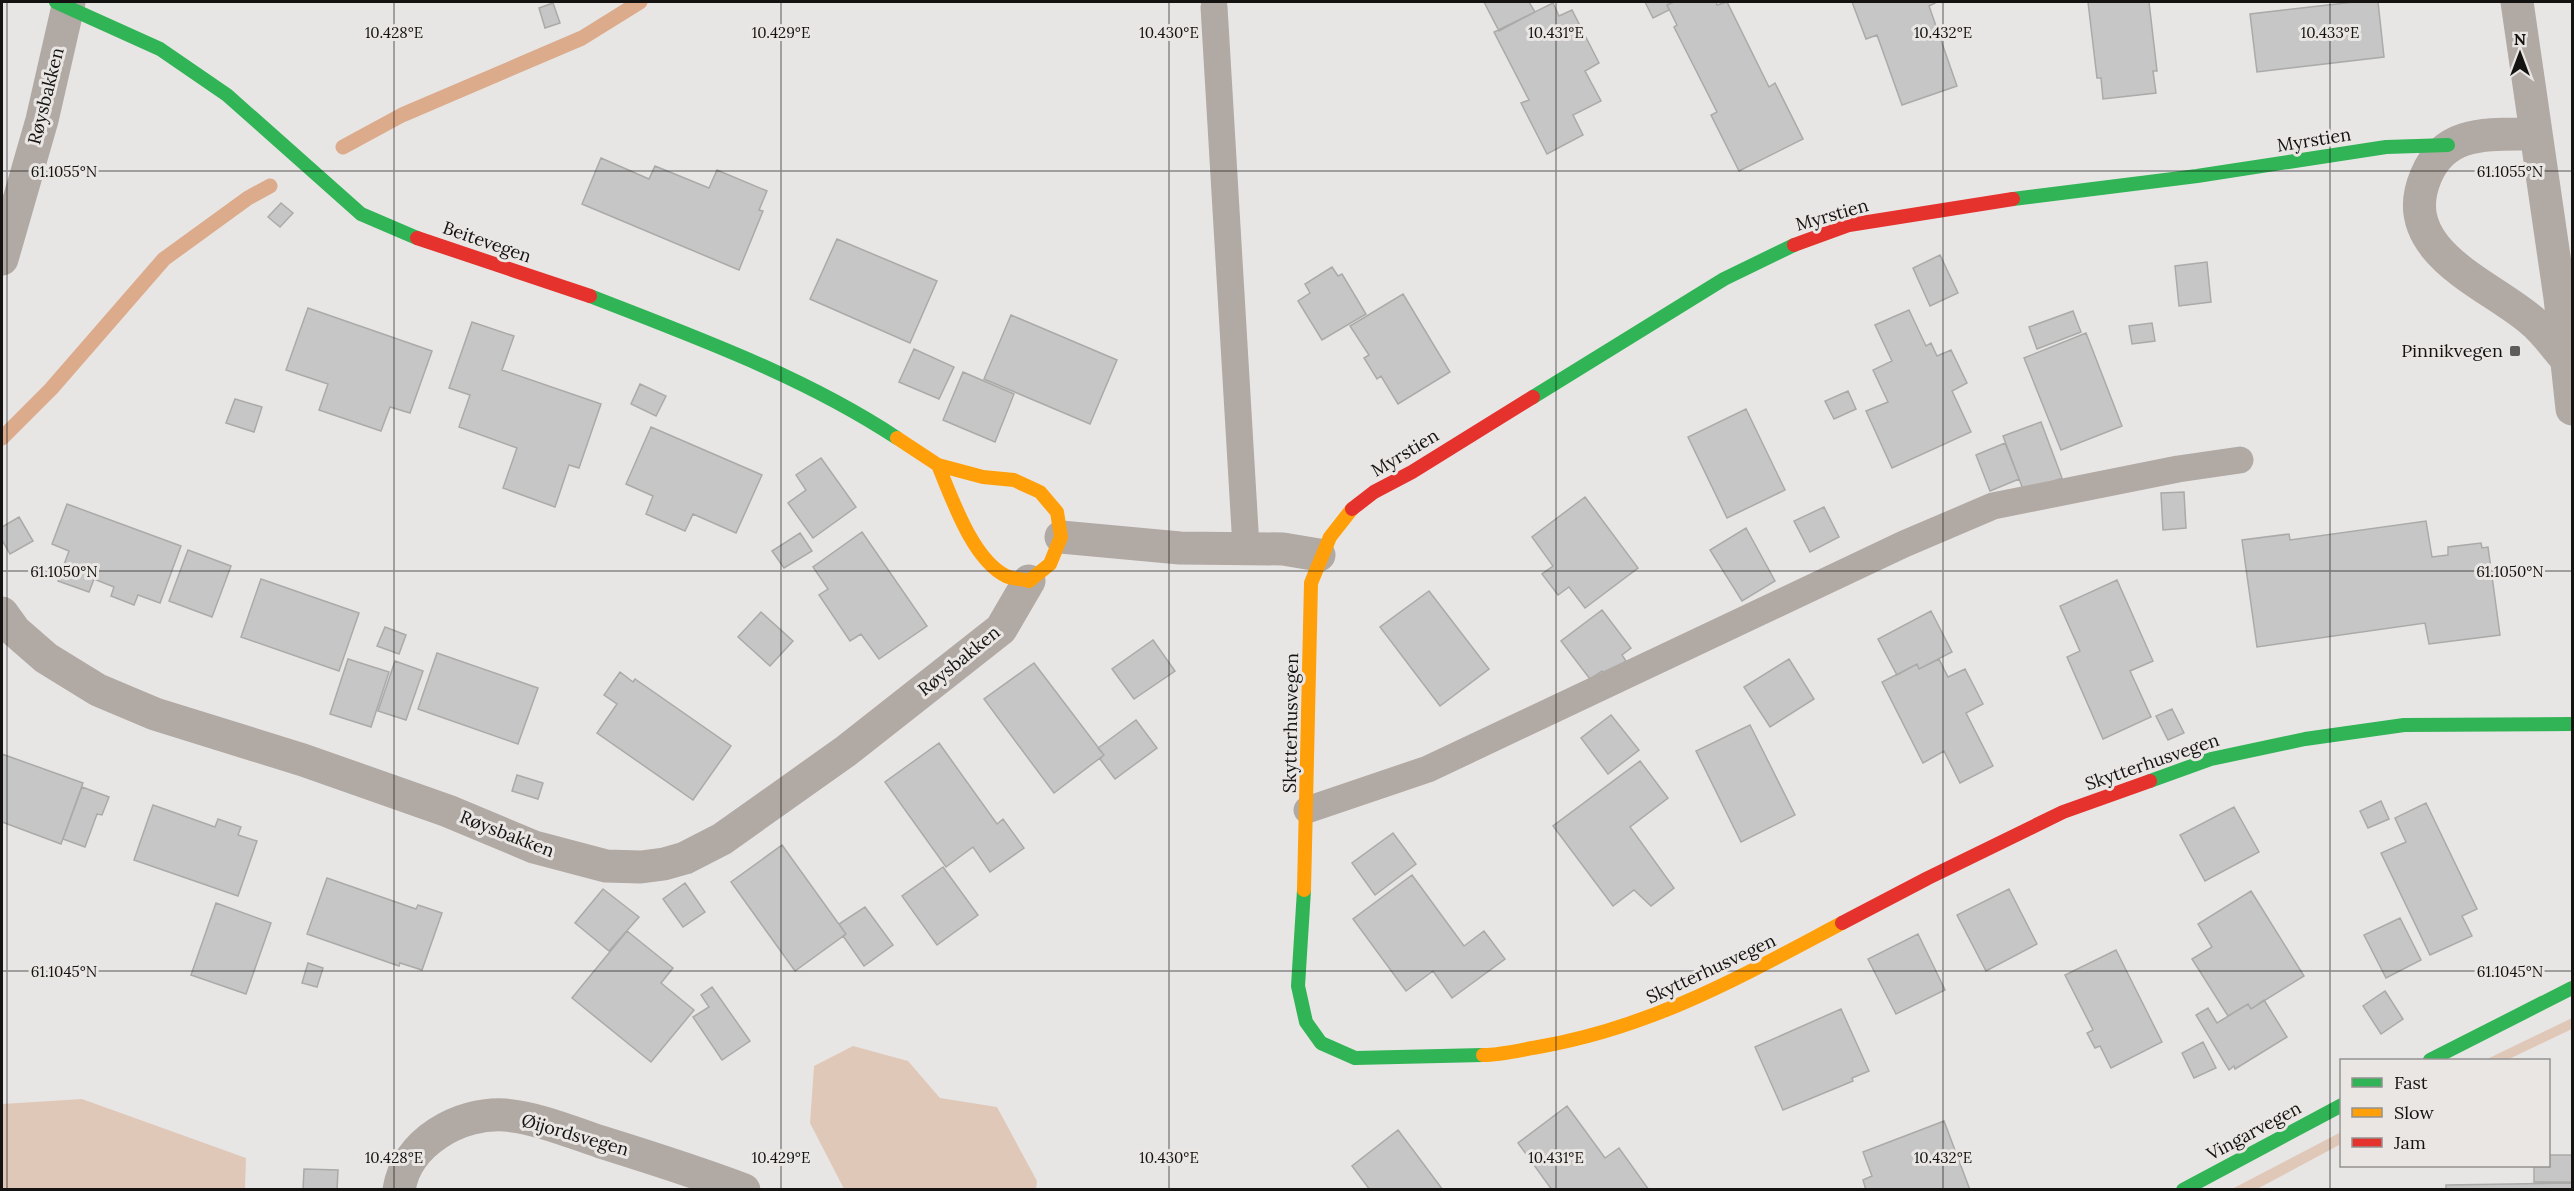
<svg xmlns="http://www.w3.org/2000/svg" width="2574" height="1191" font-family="Lora,serif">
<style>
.green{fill:#e0c8b9}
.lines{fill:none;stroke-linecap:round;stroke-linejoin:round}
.stream{stroke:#dbab8b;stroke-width:15}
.building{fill:#c5c6c5;stroke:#aaaaa9;stroke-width:1.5}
.lane{stroke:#b1a9a4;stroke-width:27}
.street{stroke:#b1a9a4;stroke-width:33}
.fast{stroke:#30b455;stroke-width:14}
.slow{stroke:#ff9f0a;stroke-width:14}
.jam{stroke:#e5322d;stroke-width:14}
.ticks{fill:none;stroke:#141312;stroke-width:1.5;stroke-opacity:0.45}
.poi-dot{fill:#5e5d5c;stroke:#e9e6e4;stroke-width:2}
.labels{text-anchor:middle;stroke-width:6;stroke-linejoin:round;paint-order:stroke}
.street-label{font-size:18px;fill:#141312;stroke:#e9e6e4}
.poi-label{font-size:18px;fill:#141312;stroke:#e9e6e4;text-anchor:end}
.ticks-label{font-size:15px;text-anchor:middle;fill:#141312;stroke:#e9e6e4;stroke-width:6;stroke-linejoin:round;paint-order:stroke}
</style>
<rect width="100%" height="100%" fill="#e8e6e5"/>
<path class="green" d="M 2572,1018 L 2572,1029 L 2507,1060 L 2485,1060 Z
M 853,1046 L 908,1061 L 940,1098 L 997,1107 L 1037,1181 L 1036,1189 L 844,1189 L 810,1123 L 814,1066 Z
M 82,1099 L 246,1158 L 245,1189 L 2,1189 L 2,1104 Z
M 2341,1132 L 2341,1144 L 2257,1189 L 2232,1189 Z"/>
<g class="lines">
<path class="stream" d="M 343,147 L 402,115 L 582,38 L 640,2
M 2,438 L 51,389 L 164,259 L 248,198 L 270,186"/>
</g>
<path class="building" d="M 1484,2 L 1529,2 L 1535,12 L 1499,31 Z
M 1645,2 L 1674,2 L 1667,5 L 1669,10 L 1653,18 Z
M 1674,2 L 1716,2 L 1717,5 L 1727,2 L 1769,87 L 1775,83 L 1803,139 L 1739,171 L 1711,115 L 1717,112 L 1674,27 L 1677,25 L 1667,5 Z
M 1852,2 L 1934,2 L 1935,3 L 1929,6 L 1957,86 L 1902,105 L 1877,35 L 1866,39 Z
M 2088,2 L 2149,2 L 2157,71 L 2153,71 L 2156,93 L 2103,99 L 2101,78 L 2097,78 Z
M 2354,2 L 2378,2 L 2384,57 L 2257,72 L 2250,14 Z
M 553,3 L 560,23 L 545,28 L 539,8 Z
M 1553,3 L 1559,16 L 1572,10 L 1599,63 L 1585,71 L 1601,101 L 1573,115 L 1583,135 L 1547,154 L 1521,103 L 1529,100 L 1494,32 Z
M 601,158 L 649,179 L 655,166 L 709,188 L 717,170 L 767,191 L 759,210 L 763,211 L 739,270 L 582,204 Z
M 281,203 L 293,213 L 280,227 L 268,217 Z
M 837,239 L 937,281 L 910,343 L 810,299 Z
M 1940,255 L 1958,293 L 1930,306 L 1913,268 Z
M 2207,262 L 2211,302 L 2179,306 L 2175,266 Z
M 1332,267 L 1338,276 L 1342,274 L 1366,314 L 1322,340 L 1298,301 L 1310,293 L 1305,284 Z
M 1403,294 L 1450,372 L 1398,404 L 1381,376 L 1377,379 L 1364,358 L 1369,355 L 1350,326 Z
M 308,308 L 432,351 L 410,413 L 390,407 L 381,431 L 319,410 L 328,384 L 286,370 Z
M 1909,310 L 1926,346 L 1931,343 L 1937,356 L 1951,350 L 1967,383 L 1952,391 L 1971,432 L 1892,468 L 1866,411 L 1888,402 L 1873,370 L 1892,361 L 1875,325 Z
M 2073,311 L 2081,332 L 2037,349 L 2029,327 Z
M 1011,315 L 1117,360 L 1090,424 L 984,379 Z
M 472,322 L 514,336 L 502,370 L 601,404 L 579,468 L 569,465 L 555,507 L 503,488 L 517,448 L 459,427 L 470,395 L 449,388 Z
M 2152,323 L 2155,341 L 2132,344 L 2129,326 Z
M 2086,333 L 2122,426 L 2061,450 L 2024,358 Z
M 914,349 L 954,367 L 939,399 L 899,382 Z
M 963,372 L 1014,394 L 995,442 L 943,420 Z
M 640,384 L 666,396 L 656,416 L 631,404 Z
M 1848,391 L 1856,409 L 1834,419 L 1825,401 Z
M 235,399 L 262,407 L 254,432 L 226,423 Z
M 1746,409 L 1785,490 L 1727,518 L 1688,437 Z
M 2041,422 L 2062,478 L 2024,492 L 2003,436 Z
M 651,427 L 762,475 L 736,533 L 693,514 L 685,531 L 646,514 L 653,496 L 626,484 Z
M 2005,443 L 2019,479 L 1990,491 L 1976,455 Z
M 821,458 L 856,507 L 813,538 L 788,503 L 806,490 L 796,475 Z
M 2184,492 L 2186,528 L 2163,530 L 2161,493 Z
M 1585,497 L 1638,568 L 1585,608 L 1569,587 L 1558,595 L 1542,574 L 1553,566 L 1532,537 Z
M 67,504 L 181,546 L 160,603 L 138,595 L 134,605 L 111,596 L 114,587 L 94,579 L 89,592 L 58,581 L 69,551 L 52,544 Z
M 1824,507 L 1839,537 L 1810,552 L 1794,521 Z
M 19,517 L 33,541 L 10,554 L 2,540 L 2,527 Z
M 2426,521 L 2432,557 L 2448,555 L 2448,547 L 2481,543 L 2482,548 L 2488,547 L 2500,635 L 2429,644 L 2425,623 L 2257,647 L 2242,540 L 2289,534 L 2290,540 Z
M 1746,528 L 1775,581 L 1742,601 L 1710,550 Z
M 862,532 L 927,626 L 879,659 L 861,634 L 850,641 L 819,595 L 828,589 L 813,567 Z
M 800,533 L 812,551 L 784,568 L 772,551 Z
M 188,550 L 231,566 L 212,617 L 169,601 Z
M 261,579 L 359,613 L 339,671 L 241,637 Z
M 2117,580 L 2153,661 L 2130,671 L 2151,717 L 2103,739 L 2067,657 L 2080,651 L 2060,606 Z
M 1429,591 L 1489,669 L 1440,706 L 1380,627 Z
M 1602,610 L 1631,648 L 1622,655 L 1626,661 L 1607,676 L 1602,671 L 1590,679 L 1561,641 Z
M 1931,611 L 1952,652 L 1919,669 L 1917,664 L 1897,675 L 1878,639 Z
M 761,612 L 793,641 L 770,666 L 738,637 Z
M 385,627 L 406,635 L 399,654 L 377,646 Z
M 1153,640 L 1175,671 L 1134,699 L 1112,669 Z
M 437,653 L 538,688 L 518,744 L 418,709 Z
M 348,659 L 389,672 L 371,727 L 330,714 Z
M 1789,659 L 1814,699 L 1770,727 L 1744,687 Z
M 1939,659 L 1948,677 L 1965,669 L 1983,704 L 1966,713 L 1993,766 L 1960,783 L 1944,751 L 1923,763 L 1882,682 L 1917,664 L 1919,669 Z
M 395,661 L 423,671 L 406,720 L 378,711 Z
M 1034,663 L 1104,755 L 1054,793 L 984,699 Z
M 620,672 L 633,682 L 635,679 L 731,746 L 693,800 L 597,733 L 617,704 L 604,695 Z
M 2172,709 L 2184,733 L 2168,740 L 2156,716 Z
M 1611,715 L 1639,750 L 1608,774 L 1581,738 Z
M 1136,720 L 1157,748 L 1115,779 L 1100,759 L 1104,755 L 1098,748 Z
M 1750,725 L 1795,815 L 1741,842 L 1696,751 Z
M 939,743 L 997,824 L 1003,819 L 1024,848 L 990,872 L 973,847 L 946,867 L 885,782 Z
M 2,754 L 83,783 L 61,844 L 2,822 Z
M 1640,761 L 1668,798 L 1630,827 L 1674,888 L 1651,906 L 1634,890 L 1613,906 L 1553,826 Z
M 517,775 L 543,783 L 538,799 L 512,791 Z
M 82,787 L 109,797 L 102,815 L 97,814 L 85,847 L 63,839 Z
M 2381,801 L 2389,819 L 2368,828 L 2360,811 Z
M 2426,803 L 2477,909 L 2462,916 L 2472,936 L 2430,955 L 2381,853 L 2406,842 L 2395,818 Z
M 153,805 L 215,827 L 218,819 L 241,827 L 238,835 L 257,841 L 238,896 L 134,860 Z
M 2234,807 L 2259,852 L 2205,881 L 2180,835 Z
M 1393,833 L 1416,864 L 1375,895 L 1352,863 Z
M 782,845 L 846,934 L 795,971 L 731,882 Z
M 943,867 L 978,915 L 937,945 L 902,896 Z
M 1412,875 L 1464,946 L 1484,931 L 1505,959 L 1452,998 L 1433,971 L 1406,991 L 1353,919 Z
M 327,878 L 416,909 L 418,905 L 442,913 L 422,970 L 400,963 L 399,966 L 307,934 Z
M 685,883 L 705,912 L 683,927 L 663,899 Z
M 603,889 L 639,917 L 609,951 L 575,923 Z
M 2009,889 L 2037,944 L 1986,971 L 1957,915 Z
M 2251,891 L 2304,976 L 2251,1009 L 2248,1004 L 2228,1016 L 2192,959 L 2212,947 L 2198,924 Z
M 216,903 L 271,923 L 246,994 L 191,975 Z
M 865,907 L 893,945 L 864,966 L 843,936 L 846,934 L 839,924 Z
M 2400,918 L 2421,960 L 2386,978 L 2364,935 Z
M 627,931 L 673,968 L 661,983 L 694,1010 L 651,1062 L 572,998 Z
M 1918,934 L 1945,990 L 1896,1014 L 1868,959 Z
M 2116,950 L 2162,1042 L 2111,1068 L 2100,1046 L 2095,1048 L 2087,1033 L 2093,1030 L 2065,975 Z
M 308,963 L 323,968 L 317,987 L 302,983 Z
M 712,987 L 750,1041 L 722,1060 L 693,1017 L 709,1007 L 701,995 Z
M 2385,991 L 2403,1019 L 2381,1034 L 2363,1006 Z
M 2264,1000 L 2287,1037 L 2235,1069 L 2234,1066 L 2229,1070 L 2196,1015 L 2208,1008 L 2217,1023 L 2248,1004 L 2251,1009 Z
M 1841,1009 L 1869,1071 L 1852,1078 L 1853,1081 L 1783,1110 L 1755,1047 Z
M 2203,1042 L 2216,1068 L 2194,1078 L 2182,1053 Z
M 1567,1106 L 1605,1158 L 1619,1148 L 1649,1190 L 1552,1190 L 1518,1143 Z
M 1944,1121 L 1970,1190 L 1866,1190 L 1863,1180 L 1872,1176 L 1863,1152 Z
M 1398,1130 L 1443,1190 L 1370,1190 L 1352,1166 Z
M 2548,1155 L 2572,1155 L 2572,1182 L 2534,1182 L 2534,1166 L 2548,1166 Z
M 304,1169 L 338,1170 L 337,1190 L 303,1190 Z
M 2572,1183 L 2572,1190 L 2446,1190 L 2446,1185 Z"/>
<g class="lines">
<path class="lane" d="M 1214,7 L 1246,547
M 1307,810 L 1428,769 L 1904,544 L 1993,506 L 2178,469 L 2240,460"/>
<path class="street" d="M 2517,2 L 2560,298 L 2572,409
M 2536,134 C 2493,135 2446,128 2426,176 C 2394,251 2488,283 2531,320 C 2545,331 2556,348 2568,361
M 2,259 L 42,120 L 69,2
M 1061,537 L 1180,548 L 1283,549 L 1319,555
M 2,613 L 15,631 L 46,658 L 98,690 L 155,714 L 303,760 L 448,811 L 534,847 L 606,866 L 641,867 L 664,864 L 685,858 L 722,839 L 846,751 L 1001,629 L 1029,581
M 399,1190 C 406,1142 460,1112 505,1115 C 538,1118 571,1132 601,1142 C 649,1157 697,1172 744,1190"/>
<path class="fast" d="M 56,2 L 160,49 L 227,95 L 361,214 L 417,238
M 2013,199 L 2197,176 L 2386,147 L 2448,145
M 590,296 C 695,337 803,376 897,438
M 1533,397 L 1724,279 L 1794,245
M 2150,781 L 2211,759 L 2305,739 L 2404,725 L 2572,724
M 1304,890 L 1298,986 L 1306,1022 L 1321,1043 L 1355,1058 L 1483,1055
M 2430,1060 L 2572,988
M 2183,1190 L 2342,1105"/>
<path class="slow" d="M 897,438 L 938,465 L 983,477 L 1014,480 L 1040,492 L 1057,512 L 1061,537 L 1050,564 L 1029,581 C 1022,579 1013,579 1006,576 C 972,559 952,498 938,465
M 1304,890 L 1311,583 L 1330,537 L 1352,509
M 1483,1055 C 1501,1055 1520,1050 1538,1047 C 1653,1027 1740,977 1842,923"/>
<path class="jam" d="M 417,238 L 590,296
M 1794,245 L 1849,225 L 2013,199
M 1352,509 L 1374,492 L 1412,472 L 1533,397
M 1842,923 L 1928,878 L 2063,812 L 2150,781"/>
</g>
<path class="ticks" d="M 7,2 L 7,1190M 394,2 L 394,1190M 781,2 L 781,1190M 1169,2 L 1169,1190M 1556,2 L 1556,1190M 1943,2 L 1943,1190M 2330,2 L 2330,1190M 2,171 L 2572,171M 2,571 L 2572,571M 2,971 L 2572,971"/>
<rect class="poi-dot" x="2509" y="345" width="12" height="12" rx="3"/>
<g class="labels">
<g class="street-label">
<text transform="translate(46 96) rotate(-76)" y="6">Røysbakken</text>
<text transform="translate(2314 140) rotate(-9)" y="6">Myrstien</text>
<text transform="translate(1832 215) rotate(-16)" y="6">Myrstien</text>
<text transform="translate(487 242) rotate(19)" y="6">Beitevegen</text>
<text transform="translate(1405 453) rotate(-31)" y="6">Myrstien</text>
<text transform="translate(959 661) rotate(-39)" y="6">Røysbakken</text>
<text transform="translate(1291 723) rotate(-89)" y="6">Skytterhusvegen</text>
<text transform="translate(2152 762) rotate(-19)" y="6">Skytterhusvegen</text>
<text transform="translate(507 834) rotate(21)" y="6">Røysbakken</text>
<text transform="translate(1711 969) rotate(-25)" y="6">Skytterhusvegen</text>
<text transform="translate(2254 1131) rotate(-28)" y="6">Vingarvegen</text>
<text transform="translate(575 1135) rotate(16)" y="6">Øijordsvegen</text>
</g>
<g class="poi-label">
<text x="2503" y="357">Pinnikvegen</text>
</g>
</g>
<g class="ticks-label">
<text x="394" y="38">10.428°E</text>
<text x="781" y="38">10.429°E</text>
<text x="1169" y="38">10.430°E</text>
<text x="1556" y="38">10.431°E</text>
<text x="1943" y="38">10.432°E</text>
<text x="2330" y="38">10.433°E</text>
<text x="64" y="177">61.1055°N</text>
<text x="2510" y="177">61.1055°N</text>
<text x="64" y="577">61.1050°N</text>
<text x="2510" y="577">61.1050°N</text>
<text x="64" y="977">61.1045°N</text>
<text x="2510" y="977">61.1045°N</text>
<text x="394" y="1163">10.428°E</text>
<text x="781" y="1163">10.429°E</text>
<text x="1169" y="1163">10.430°E</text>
<text x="1556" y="1163">10.431°E</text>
<text x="1943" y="1163">10.432°E</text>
</g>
<rect width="2574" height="1191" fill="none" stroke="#141312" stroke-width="6"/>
<rect x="2340" y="1059" width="210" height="108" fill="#e9e6e4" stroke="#949290" stroke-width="1.5"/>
<rect x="2352" y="1078" width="30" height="9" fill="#30b455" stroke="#949290" stroke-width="1.5"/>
<text x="2394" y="1089" font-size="18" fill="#141312">Fast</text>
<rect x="2352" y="1108" width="30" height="9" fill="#ff9f0a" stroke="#949290" stroke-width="1.5"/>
<text x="2394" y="1119" font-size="18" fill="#141312">Slow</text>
<rect x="2352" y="1138" width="30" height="9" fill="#e5322d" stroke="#949290" stroke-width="1.5"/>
<text x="2394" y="1149" font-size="18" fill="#141312">Jam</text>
<g transform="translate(2520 54)" stroke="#e9e6e4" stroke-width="4.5" paint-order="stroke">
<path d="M0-4.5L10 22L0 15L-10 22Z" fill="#141312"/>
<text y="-9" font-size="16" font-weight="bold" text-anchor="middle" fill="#141312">N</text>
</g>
</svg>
